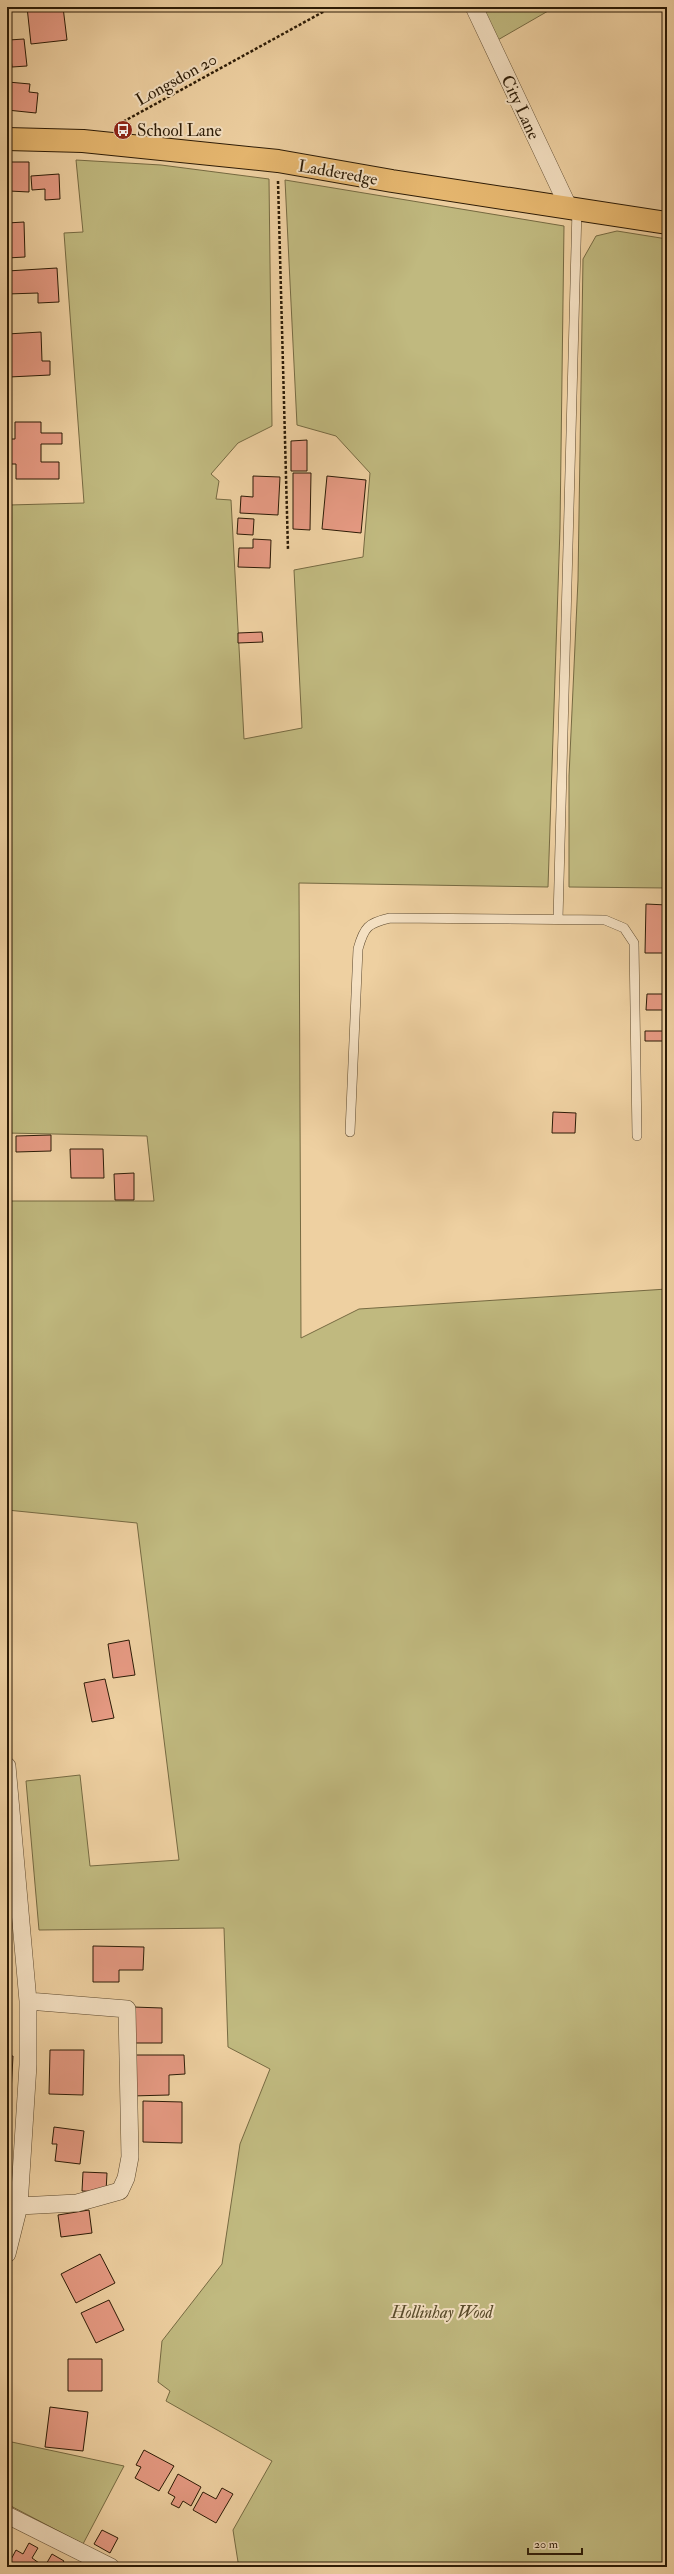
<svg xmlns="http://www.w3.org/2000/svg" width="674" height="2574" font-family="'IM FELL Double Pica',serif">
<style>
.green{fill:#c0b97f;stroke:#766a42}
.building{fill:#e69a83;stroke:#2c1b06}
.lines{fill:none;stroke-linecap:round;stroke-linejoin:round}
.service-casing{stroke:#5c482d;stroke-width:10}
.minor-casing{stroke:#5c482d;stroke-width:18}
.trunk-casing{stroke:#2c1b06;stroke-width:24}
.path{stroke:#2c1b06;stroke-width:2.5;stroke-dasharray:3 2;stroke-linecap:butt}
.service{stroke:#f4e0c2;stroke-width:9}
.minor{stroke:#f4e0c2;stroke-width:17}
.trunk{stroke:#e7b870;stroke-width:22}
.labels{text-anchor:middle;stroke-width:4;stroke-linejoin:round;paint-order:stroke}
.street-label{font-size:17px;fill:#2c1b06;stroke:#f4e0c2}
.poi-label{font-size:17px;fill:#2c1b06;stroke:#f4e0c2;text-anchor:start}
.park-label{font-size:17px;font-style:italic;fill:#584a2a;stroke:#f4e0c2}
</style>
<rect width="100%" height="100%" fill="#eed0a1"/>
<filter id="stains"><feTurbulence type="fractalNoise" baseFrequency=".005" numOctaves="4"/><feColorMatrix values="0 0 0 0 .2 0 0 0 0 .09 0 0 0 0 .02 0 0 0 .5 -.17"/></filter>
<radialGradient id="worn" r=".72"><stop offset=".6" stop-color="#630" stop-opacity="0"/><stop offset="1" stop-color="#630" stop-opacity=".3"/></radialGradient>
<path class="green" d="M 481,7 L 555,7 L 496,41 Z
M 76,160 L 161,165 L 269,179 L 272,426 L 238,443 L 211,474 L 219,481 L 216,499 L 231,500 L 244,739 L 302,728 L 294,570 L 363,557 L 370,473 L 336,436 L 297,425 L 285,180 L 564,226 L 560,528 L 548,887 L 299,883 L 301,1338 L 359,1309 L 667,1289 L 667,2567 L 247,2567 L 238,2562 L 233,2530 L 272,2461 L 166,2401 L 170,2391 L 158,2382 L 162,2341 L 222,2264 L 240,2144 L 270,2069 L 228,2047 L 224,1928 L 39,1930 L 26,1781 L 80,1775 L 90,1866 L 179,1860 L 137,1523 L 7,1510 L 7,1201 L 154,1201 L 147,1136 L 7,1133 L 7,530 L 9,505 L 84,503 L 64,233 L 83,232 Z
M 617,231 L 667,239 L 667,888 L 569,887 L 569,776 L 578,580 L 583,259 L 596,236 Z
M 7,2441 L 124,2466 L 83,2544 L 7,2504 Z"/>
<path class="building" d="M 27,7 L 63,7 L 67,40 L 31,44 Z
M 24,39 L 27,66 L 12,67 L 9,40 Z
M 8,82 L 30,84 L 29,92 L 38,93 L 36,113 L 7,110 Z
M 7,162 L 29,162 L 29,192 L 9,191 Z
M 59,174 L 60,199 L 45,200 L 45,189 L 32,190 L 31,176 Z
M 24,222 L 25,257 L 7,258 L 7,223 Z
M 57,268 L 59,302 L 38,303 L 38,293 L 7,294 L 7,271 Z
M 41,332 L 42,361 L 50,361 L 50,375 L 9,377 L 7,334 Z
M 15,422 L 41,422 L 41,433 L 62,433 L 62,444 L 41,444 L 41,462 L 59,462 L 59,479 L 16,479 L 16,464 L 10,464 L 10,439 L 15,439 Z
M 307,440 L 307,471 L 291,471 L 291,441 Z
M 293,473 L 311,473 L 310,530 L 293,529 Z
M 253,476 L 280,477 L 278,515 L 240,513 L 241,496 L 253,497 Z
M 327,476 L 366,480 L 361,533 L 322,529 Z
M 238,518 L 254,519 L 253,535 L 237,534 Z
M 253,539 L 271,540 L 270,568 L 238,567 L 239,548 L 253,548 Z
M 262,632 L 263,642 L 238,643 L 238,633 Z
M 646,904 L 667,905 L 667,953 L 645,953 Z
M 647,994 L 663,994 L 663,1010 L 646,1010 Z
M 645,1031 L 666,1031 L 666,1041 L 645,1041 Z
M 553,1112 L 576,1113 L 575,1133 L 552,1133 Z
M 51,1135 L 51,1151 L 16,1152 L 16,1136 Z
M 70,1149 L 103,1149 L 104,1178 L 71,1178 Z
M 134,1173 L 134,1200 L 115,1200 L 114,1174 Z
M 129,1640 L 135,1675 L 113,1678 L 108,1644 Z
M 105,1679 L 114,1718 L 92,1722 L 84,1683 Z
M 7,1936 L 8,1936 L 10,1954 L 7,1955 Z
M 93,1946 L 144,1947 L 143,1970 L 119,1970 L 119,1982 L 93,1982 Z
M 133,2007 L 162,2008 L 162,2043 L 133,2043 Z
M 50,2050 L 84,2050 L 83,2095 L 49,2094 Z
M 131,2055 L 184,2055 L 185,2074 L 169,2075 L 169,2095 L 131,2096 Z
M 7,2056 L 13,2056 L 11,2093 L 7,2093 Z
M 143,2101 L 182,2102 L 182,2143 L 143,2142 Z
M 54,2127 L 84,2131 L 80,2164 L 55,2161 L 57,2144 L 52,2144 Z
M 83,2172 L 107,2173 L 106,2192 L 82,2191 Z
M 89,2210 L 92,2233 L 61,2237 L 58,2215 Z
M 100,2254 L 115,2283 L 76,2303 L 61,2274 Z
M 109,2300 L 124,2330 L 96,2343 L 81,2313 Z
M 68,2359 L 102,2359 L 102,2391 L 68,2391 Z
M 50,2407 L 88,2412 L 83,2451 L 45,2447 Z
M 144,2450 L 174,2466 L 159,2491 L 135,2478 L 141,2467 L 136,2465 Z
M 178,2474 L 201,2487 L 191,2506 L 183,2501 L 179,2508 L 171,2504 L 175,2497 L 168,2493 Z
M 222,2488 L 233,2494 L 216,2523 L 193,2510 L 203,2492 L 216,2499 Z
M 102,2530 L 118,2538 L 110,2553 L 94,2544 Z
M 29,2543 L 38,2548 L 32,2558 L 39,2563 L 37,2567 L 7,2567 L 16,2550 L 23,2554 Z
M 52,2554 L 64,2561 L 60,2567 L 37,2567 L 39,2563 L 45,2566 Z"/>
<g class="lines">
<g class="service-casing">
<path id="service" d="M 558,919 L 577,209
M 350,1132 L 358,949 C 364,927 368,923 390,918 L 605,920 L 624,928 L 634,943 L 637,1136"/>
</g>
<g class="minor-casing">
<path id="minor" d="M 474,7 L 568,206
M 7,1766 L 28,2001 L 28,2065 L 19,2206 L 7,2254
M 19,2206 L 77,2203 L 120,2191 L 126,2178 L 130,2157 L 127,2009 L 28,2001
M 7,2515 L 111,2567"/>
</g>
<g class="trunk-casing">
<path id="trunk" d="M 7,139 L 83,141 L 278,161 L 392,181 L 667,223"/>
</g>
<path class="path" d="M 119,124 L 332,7
M 278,181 L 288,550"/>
<use href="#service" class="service"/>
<use href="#minor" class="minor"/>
<use href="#trunk" class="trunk"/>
</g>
<defs>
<g id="bus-disc" transform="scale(1)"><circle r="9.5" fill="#8f2418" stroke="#f4e0c2"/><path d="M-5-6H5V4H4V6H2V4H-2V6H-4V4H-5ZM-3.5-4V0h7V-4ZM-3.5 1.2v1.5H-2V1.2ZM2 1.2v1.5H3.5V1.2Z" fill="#fff"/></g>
</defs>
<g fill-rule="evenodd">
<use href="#bus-disc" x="123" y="130"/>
</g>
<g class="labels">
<g class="street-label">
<text transform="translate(176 79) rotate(-29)" y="6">Longsdon 20</text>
<text transform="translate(521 107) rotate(65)" y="6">City Lane</text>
<text transform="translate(338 172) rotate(10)" y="6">Ladderedge</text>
</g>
<g class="poi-label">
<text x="137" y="136">School Lane</text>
</g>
<g class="park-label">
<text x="442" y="2318">Hollinhay Wood</text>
</g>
</g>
<rect width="674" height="2574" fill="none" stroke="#eed0a1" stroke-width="24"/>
<rect x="8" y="8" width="658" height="2558" fill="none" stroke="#2c1b06" stroke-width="2"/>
<rect x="12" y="12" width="650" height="2550" fill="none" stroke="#2c1b06"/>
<path d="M528 2548v6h54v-6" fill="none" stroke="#2c1b06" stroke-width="2"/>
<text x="534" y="2548" font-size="12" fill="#2c1b06" stroke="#f4e0c2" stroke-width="3" paint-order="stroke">20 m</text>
<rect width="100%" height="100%" filter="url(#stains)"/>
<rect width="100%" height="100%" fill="url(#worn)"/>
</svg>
